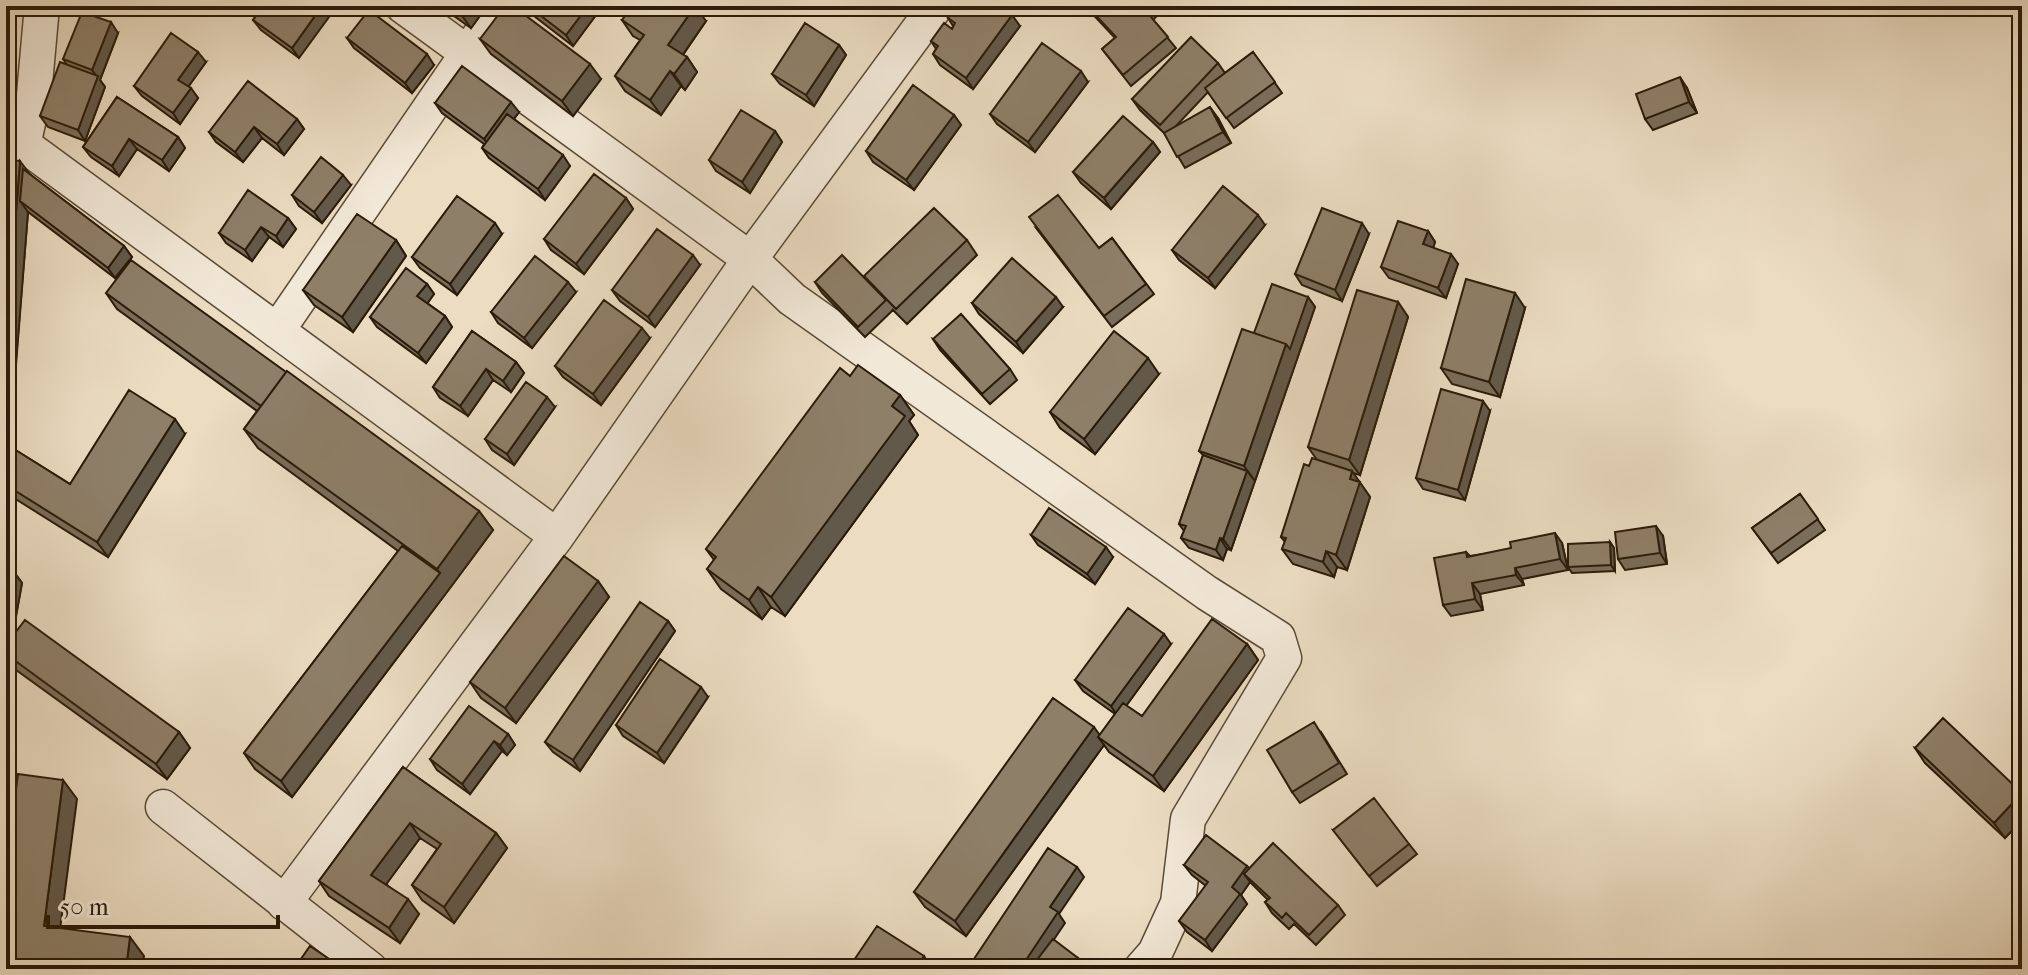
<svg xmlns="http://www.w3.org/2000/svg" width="2028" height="975" font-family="'IM FELL French Canon',serif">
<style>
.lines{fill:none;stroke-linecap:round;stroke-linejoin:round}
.street-casing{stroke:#5a4b37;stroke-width:37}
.street{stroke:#f2e8d7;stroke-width:34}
.wall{fill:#7a6d5a;stroke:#2a1b09;stroke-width:2}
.shaded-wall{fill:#63594a;stroke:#2a1b09;stroke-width:2}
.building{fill:#8e7f69;stroke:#2a1b09;stroke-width:2}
</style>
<rect width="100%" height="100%" fill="#ebdcc2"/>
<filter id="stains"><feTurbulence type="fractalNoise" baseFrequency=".0025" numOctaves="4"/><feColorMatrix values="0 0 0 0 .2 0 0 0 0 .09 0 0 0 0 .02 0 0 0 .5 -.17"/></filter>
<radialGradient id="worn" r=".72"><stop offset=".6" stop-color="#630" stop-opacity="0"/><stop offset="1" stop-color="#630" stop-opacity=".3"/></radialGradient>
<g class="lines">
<g class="street-casing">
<path id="street" d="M 403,6 L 750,259 L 792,299 L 1207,593 L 1278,638 L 1284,658 L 1188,819 L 1178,903 L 1155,953 L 1141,969
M 6,138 L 32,151 L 557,536
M 23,146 L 34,95 L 42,6
M 277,331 L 500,6
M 163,807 L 370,969
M 284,903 L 557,536 L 750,259 L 936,6"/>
</g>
<use href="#street" class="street"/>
</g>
<path class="wall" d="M 6,6 L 9,6 L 8,16 L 12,22 L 14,74 L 6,74 Z
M 263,6 L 299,58 L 261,30 L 253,20 Z
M 440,6 L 487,6 L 471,28 Z
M 521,6 L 596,6 L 599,11 L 573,46 Z
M 1085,6 L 1148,6 L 1156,17 L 1153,20 L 1176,48 L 1131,86 L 1102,49 L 1115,38 Z
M 948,18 L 1020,26 L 973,89 L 940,65 L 933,54 L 936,49 L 931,41 L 952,29 L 953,26 Z
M 622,20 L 706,21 L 683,55 L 687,57 L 697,72 L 685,90 L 681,86 L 661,115 L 625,91 L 615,76 L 640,40 L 633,36 Z
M 118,33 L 100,80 L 105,87 L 85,141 L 48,127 L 40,116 L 67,65 L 63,59 Z
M 347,38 L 434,65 L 412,93 L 354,48 Z
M 480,39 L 601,79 L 573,116 L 491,54 Z
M 839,45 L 846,55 L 814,106 L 780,84 L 772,74 Z
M 1253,52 L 1282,93 L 1234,128 L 1208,92 L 1176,126 L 1218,118 L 1231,143 L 1185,168 L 1164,133 L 1140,110 L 1132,99 L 1218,63 L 1225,73 Z
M 206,62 L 188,86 L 198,98 L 180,124 L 142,96 L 134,86 Z
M 1088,82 L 1035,152 L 997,124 L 990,114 Z
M 1687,88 L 1697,113 L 1653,130 L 1645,119 Z
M 117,97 L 178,137 L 185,148 L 169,171 L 137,149 L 119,176 L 91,157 L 83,147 Z
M 435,103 L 519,112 L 514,119 L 570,166 L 545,200 L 489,158 L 482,148 L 484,144 L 442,113 Z
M 954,115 L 961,125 L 914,190 L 873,162 L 866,151 Z
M 297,119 L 304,129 L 284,155 L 262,138 L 243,162 L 216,142 L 209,132 Z
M 775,131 L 782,142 L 750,193 L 716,171 L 709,160 Z
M 1153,142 L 1160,152 L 1111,209 L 1081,183 L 1073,172 Z
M 6,160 L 28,173 L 124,246 L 132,257 L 115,278 L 28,212 L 9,446 L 70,484 L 185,434 L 108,557 L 6,493 Z
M 351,185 L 322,223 L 299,206 L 292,195 Z
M 626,198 L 633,209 L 584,274 L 551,250 L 544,239 Z
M 288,218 L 296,229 L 283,247 L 269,237 L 252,261 L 226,243 L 219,233 Z
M 1265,225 L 1215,288 L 1179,260 L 1172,250 Z
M 1036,228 L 1099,248 L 1112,238 L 1154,294 L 1112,327 Z
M 1428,231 L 1435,242 L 1433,248 L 1458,264 L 1446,298 L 1389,278 L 1381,267 Z
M 502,234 L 457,295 L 420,268 L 412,257 Z
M 1369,234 L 1342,301 L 1302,285 L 1295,274 Z
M 396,240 L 406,256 L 353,332 L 314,305 L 303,290 Z
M 967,240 L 977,255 L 907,324 L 892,309 L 893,310 L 865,337 L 822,293 L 815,282 L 868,282 Z
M 700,265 L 655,327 L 620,301 L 612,290 Z
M 427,284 L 434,294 L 427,303 L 445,316 L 452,327 L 426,363 L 377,327 L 370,317 Z
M 576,292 L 532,348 L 498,323 L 491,312 Z
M 106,293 L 479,511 L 493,530 L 450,588 L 292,797 L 255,769 L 244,753 L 398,551 L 258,448 L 244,429 L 257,411 L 117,309 Z
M 1308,297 L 1315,307 L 1231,550 L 1227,549 L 1223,560 L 1189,548 L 1181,538 L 1184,531 L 1179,524 L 1203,455 L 1199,451 Z
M 1398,302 L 1408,317 L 1360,475 L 1353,473 L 1370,497 L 1347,570 L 1337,567 L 1334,577 L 1293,564 L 1282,549 L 1285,542 L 1281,537 L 1309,466 L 1317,460 L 1308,447 Z
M 972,303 L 1063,307 L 1023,353 L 979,314 Z
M 1525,308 L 1500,397 L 1452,384 L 1441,368 Z
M 472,331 L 516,362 L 524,373 L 511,392 L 493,380 L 468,416 L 440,398 L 433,387 Z
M 650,338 L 601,405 L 563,377 L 555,366 Z
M 933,339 L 1010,369 L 1017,380 L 990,404 L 940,350 Z
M 1159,374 L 1095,454 L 1060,428 L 1050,412 Z
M 850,376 L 900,395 L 914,415 L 909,421 L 918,435 L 785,616 L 771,607 L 762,619 L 721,589 L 707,569 L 714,560 L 706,549 Z
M 555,407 L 514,465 L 492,450 L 485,439 Z
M 1490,411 L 1465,500 L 1423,489 L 1416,478 Z
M 1800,494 L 1825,530 L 1778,563 L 1752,528 Z
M 1031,535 L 1113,557 L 1095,584 L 1038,545 Z
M 1663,536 L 1667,564 L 1625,570 L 1618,559 Z
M 1610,542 L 1614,548 L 1615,571 L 1572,573 L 1568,567 Z
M 1562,543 L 1568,570 L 1522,579 L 1524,585 L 1480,594 L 1483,610 L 1451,616 L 1443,605 L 1466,552 L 1470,556 Z
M 6,567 L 11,568 L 22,583 L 12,637 L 179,732 L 190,748 L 167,779 L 12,667 L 6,658 L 6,645 L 11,639 L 6,638 Z
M 598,581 L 609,597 L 516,723 L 481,698 L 470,682 Z
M 668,621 L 675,631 L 580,771 L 553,752 L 545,742 Z
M 1171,644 L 1126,706 L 1142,716 L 1247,644 L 1258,660 L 1164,791 L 1109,752 L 1104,745 L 966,936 L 925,907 L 914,892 L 1100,735 L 1115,714 L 1083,691 L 1075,680 Z
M 708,697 L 664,763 L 623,736 L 616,725 Z
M 1321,732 L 1347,774 L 1300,803 L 1292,792 Z
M 508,734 L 515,745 L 507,755 L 502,751 L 470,794 L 437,770 L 430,759 Z
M 1915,748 L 2022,793 L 2022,820 L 2005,838 L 1925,763 Z
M 403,767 L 496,833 L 507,848 L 454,923 L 422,900 L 412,885 L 437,849 L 420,838 L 386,884 L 419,914 L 400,943 L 329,896 L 319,881 Z
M 1333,830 L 1409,844 L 1417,854 L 1377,886 Z
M 1184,865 L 1247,866 L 1249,868 L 1338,905 L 1345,915 L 1316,945 L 1294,924 L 1289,929 L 1272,913 L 1265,902 L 1268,900 L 1250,882 L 1241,895 L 1247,904 L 1212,951 L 1187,932 L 1179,921 L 1206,886 L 1192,875 Z"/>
<path class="shaded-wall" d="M 6,6 L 9,6 L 8,16 L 12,22 L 14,74 L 7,63 Z
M 322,6 L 337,6 L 299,58 L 292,48 Z
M 472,6 L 487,6 L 471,28 L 463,17 Z
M 588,6 L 596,6 L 599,11 L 573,46 L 566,35 Z
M 695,6 L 706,21 L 679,60 L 668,45 Z
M 1012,15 L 1020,26 L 973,89 L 966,78 Z
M 111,22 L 118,33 L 100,80 L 105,87 L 85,141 L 78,130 L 97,77 L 92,70 Z
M 839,45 L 846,55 L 814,106 L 806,95 Z
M 198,52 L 206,62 L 186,90 L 178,80 Z
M 427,54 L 434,65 L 412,93 L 405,83 Z
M 687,57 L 697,72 L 685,90 L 674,74 Z
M 590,64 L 601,79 L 573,116 L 562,101 Z
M 670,71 L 681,86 L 661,115 L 650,100 Z
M 1081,71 L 1088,82 L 1035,152 L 1028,142 Z
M 1680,77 L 1687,88 L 1697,113 L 1689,102 Z
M 191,88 L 198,98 L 180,124 L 173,113 Z
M 511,102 L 519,112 L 491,149 L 484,139 Z
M 1210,107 L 1218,118 L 1231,143 L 1223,132 Z
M 954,115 L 961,125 L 914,190 L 906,180 Z
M 297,119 L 304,129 L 284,155 L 277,144 Z
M 254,127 L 262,138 L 243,162 L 235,152 Z
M 775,131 L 782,142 L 750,193 L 742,182 Z
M 178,137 L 185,148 L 169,171 L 162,160 Z
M 129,139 L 137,149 L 119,176 L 112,166 Z
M 1153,142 L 1160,152 L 1111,209 L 1104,198 Z
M 563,155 L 570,166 L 545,200 L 538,189 Z
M 20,161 L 31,176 L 20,201 L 28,212 L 9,454 L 6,450 L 6,339 Z
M 343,175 L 351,185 L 322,223 L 314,212 Z
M 626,198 L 633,209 L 584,274 L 576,264 Z
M 1258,215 L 1265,225 L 1215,288 L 1208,278 Z
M 288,218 L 296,229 L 283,247 L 276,236 Z
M 495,223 L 502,234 L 457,295 L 450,284 Z
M 1362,223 L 1369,234 L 1342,301 L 1335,290 Z
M 261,227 L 269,237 L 252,261 L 245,250 Z
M 1428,231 L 1435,242 L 1431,255 L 1423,244 Z
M 396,240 L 406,256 L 353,332 L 342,317 Z
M 124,246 L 132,257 L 115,278 L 108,268 Z
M 1451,254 L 1458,264 L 1446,298 L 1438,288 Z
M 693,255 L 700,265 L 655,327 L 648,317 Z
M 568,282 L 576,292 L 532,348 L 524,338 Z
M 427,284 L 434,294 L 425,307 L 417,296 Z
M 1515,293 L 1525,308 L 1500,397 L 1489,382 Z
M 1056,297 L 1063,307 L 1023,353 L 1016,342 Z
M 1308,297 L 1315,307 L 1255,481 L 1244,466 L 1286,344 Z
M 1398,302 L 1408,317 L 1360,475 L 1349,460 Z
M 445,316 L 452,327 L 426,363 L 418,353 Z
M 642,328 L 650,338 L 601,405 L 593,394 Z
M 1148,358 L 1159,374 L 1095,454 L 1084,439 Z
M 516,362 L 524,373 L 511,392 L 503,381 Z
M 486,369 L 493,380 L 468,416 L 460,406 Z
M 900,395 L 914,415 L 909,421 L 918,435 L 785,616 L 771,597 L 892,406 Z
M 547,397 L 555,407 L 514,465 L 507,454 Z
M 1483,401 L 1490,411 L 1465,500 L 1458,490 Z
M 175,419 L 185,434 L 108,557 L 97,542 Z
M 1247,471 L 1255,481 L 1231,550 L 1223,539 Z
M 1352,471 L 1370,497 L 1347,570 L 1336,555 L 1350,479 Z
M 479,511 L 493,530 L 450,588 L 292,797 L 281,781 L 440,573 L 437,569 Z
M 1656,526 L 1663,536 L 1667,564 L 1660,553 Z
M 1555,533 L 1562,543 L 1568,570 L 1560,559 Z
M 1220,538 L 1227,549 L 1223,560 L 1216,550 Z
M 1610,542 L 1614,548 L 1615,571 L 1611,565 Z
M 1106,547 L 1113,557 L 1095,584 L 1087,574 Z
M 1326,551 L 1337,567 L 1334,577 L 1323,562 Z
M 11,568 L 22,583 L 12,639 L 6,631 L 6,596 Z
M 1515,568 L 1522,579 L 1524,585 L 1516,575 Z
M 598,581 L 609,597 L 516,723 L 505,708 Z
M 1472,583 L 1480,594 L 1483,610 L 1475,599 Z
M 758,587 L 771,607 L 762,619 L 749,600 Z
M 668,621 L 675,631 L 580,771 L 573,760 Z
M 1164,634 L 1171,644 L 1118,717 L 1111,706 Z
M 1247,644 L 1258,660 L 1164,791 L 1153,776 Z
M 701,687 L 708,697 L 664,763 L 657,753 Z
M 1094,727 L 1104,741 L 1098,737 L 1104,745 L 966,936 L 955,921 Z
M 179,732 L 190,748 L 167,779 L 156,764 Z
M 508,734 L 515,745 L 507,755 L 500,745 Z
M 494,741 L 502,751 L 470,794 L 462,784 Z
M 63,780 L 77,799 L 58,945 L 44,926 Z
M 2022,793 L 2022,820 L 2005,838 L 1994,823 Z
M 410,823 L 420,838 L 382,890 L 371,875 Z
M 496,833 L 507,848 L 454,923 L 444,907 Z
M 1247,866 L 1255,876 L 1244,874 L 1250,882 L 1241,895 L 1247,904 L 1212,951 L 1205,940 L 1232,887 Z
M 1077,867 L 1084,877 L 1059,914 L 1065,923 L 1034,969 L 1020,969 L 1050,907 Z
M 408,899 L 419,914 L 400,943 L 389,928 Z
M 130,937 L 144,956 L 142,969 L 126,969 Z
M 924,956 L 932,969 L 915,969 Z
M 1078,958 L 1086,968 L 1070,969 Z"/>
<path class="building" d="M 263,6 L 322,6 L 292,48 L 253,20 Z
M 448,6 L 472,6 L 463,17 Z
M 505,6 L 513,6 L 590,64 L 562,101 L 480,39 Z
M 528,6 L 588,6 L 566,35 Z
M 632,6 L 695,6 L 668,45 L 687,57 L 674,74 L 670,71 L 650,100 L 615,76 L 644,35 L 622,20 Z
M 956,6 L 1000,6 L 1012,15 L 966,78 L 933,54 L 938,46 L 931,41 L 944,23 L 952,29 L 955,23 L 948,18 Z
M 1087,6 L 1148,6 L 1149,7 L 1145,10 L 1168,37 L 1123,75 L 1102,49 L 1116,37 Z
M 369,10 L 427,54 L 405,83 L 347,38 Z
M 82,12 L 111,22 L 92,70 L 63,59 Z
M 805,23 L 839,45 L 806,95 L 772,74 Z
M 171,33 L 198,52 L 178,80 L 191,88 L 173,113 L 134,86 Z
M 1191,37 L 1218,63 L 1160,125 L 1132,99 Z
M 1042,43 L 1081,71 L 1028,142 L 990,114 Z
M 1253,52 L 1275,82 L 1226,118 L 1205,88 Z
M 60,62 L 98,76 L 78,130 L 40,116 Z
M 462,66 L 511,102 L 484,139 L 435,103 Z
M 1680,77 L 1689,102 L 1645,119 L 1636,94 Z
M 248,81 L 297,119 L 277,144 L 254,127 L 235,152 L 209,132 Z
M 913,85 L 954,115 L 906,180 L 866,151 Z
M 117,97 L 178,137 L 162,160 L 129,139 L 112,166 L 83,147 Z
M 1210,107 L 1223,132 L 1177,157 L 1164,133 Z
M 741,110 L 775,131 L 742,182 L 709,160 Z
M 507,114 L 563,155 L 538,189 L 482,148 Z
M 1123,116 L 1153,142 L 1104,198 L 1073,172 Z
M 321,157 L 343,175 L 314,212 L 292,195 Z
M 6,160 L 20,161 L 6,339 Z
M 23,169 L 124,246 L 108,268 L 20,201 Z
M 594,174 L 626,198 L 576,264 L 544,239 Z
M 1223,186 L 1258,215 L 1208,278 L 1172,250 Z
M 248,190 L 288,218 L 276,236 L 261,227 L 245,250 L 219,233 Z
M 1058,195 L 1099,248 L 1112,238 L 1146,284 L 1104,316 L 1029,217 Z
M 457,196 L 495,223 L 450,284 L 412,257 Z
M 934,208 L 967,240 L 896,309 L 864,276 Z
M 1322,208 L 1362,223 L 1335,290 L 1295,274 Z
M 357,214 L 396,240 L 342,317 L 303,290 Z
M 1398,221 L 1428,231 L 1423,244 L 1451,254 L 1438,288 L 1381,267 Z
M 657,229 L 693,255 L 648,317 L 612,290 Z
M 842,255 L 886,300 L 858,327 L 815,282 Z
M 535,256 L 568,282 L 524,338 L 491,312 Z
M 1012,258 L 1056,297 L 1016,342 L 972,303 Z
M 131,260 L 286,372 L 261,406 L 106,293 Z
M 406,268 L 427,284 L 417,296 L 445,316 L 418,353 L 370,317 Z
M 1466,279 L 1515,293 L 1489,382 L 1441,368 Z
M 1272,284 L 1308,297 L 1290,349 L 1286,344 L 1254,333 Z
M 1357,290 L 1398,302 L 1349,460 L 1308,447 Z
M 604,300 L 642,328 L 593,394 L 555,366 Z
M 961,314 L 1010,369 L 982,394 L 933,339 Z
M 1242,329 L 1286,344 L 1244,466 L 1199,451 Z
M 472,331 L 516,362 L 503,381 L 486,369 L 460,406 L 433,387 Z
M 1114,331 L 1148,358 L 1084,439 L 1050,412 Z
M 858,365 L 900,395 L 892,406 L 905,416 L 771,597 L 758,587 L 749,600 L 707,569 L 716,557 L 706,549 L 840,368 L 850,376 Z
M 287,371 L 479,511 L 437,569 L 244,429 Z
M 526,382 L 547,397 L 507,454 L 485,439 Z
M 1441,389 L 1483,401 L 1458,490 L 1416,478 Z
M 129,390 L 175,419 L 97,542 L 6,485 L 6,444 L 70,484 Z
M 1203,455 L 1247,471 L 1223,539 L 1220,538 L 1216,550 L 1181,538 L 1186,526 L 1179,524 Z
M 1312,458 L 1352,471 L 1350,479 L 1360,482 L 1336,555 L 1326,551 L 1323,562 L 1282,549 L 1286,538 L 1281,537 L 1304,464 L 1309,466 Z
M 1800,494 L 1818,519 L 1771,553 L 1752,528 Z
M 1049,508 L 1106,547 L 1087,574 L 1031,535 Z
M 1656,526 L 1660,553 L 1618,559 L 1615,532 Z
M 1555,533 L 1560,559 L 1515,568 L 1516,575 L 1472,583 L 1475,599 L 1443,605 L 1434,558 L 1466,552 L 1467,557 L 1511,548 L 1510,542 Z
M 1610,542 L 1611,565 L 1568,567 L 1568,544 Z
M 402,546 L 440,573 L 281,781 L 244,753 Z
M 564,556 L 598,581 L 505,708 L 470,682 Z
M 6,567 L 11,568 L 6,596 Z
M 640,602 L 668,621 L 573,760 L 545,742 Z
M 1128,608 L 1164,634 L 1111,706 L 1075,680 Z
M 1212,619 L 1247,644 L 1153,776 L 1098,737 L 1123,703 L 1142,716 Z
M 25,620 L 179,732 L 156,764 L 6,654 L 6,645 Z
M 660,659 L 701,687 L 657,753 L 616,725 Z
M 1053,698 L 1094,727 L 955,921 L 914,892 Z
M 469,706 L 508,734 L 500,745 L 494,741 L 462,784 L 430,759 Z
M 1943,718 L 2022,793 L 1994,823 L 1915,748 Z
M 1314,722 L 1339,763 L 1292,792 L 1267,750 Z
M 403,767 L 496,833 L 444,907 L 412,885 L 441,844 L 410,823 L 371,875 L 408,899 L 389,928 L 319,881 Z
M 18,774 L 63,780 L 44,926 L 130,937 L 126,969 L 6,969 L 6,864 Z
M 1374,798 L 1409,844 L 1369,876 L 1333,830 Z
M 1206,835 L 1247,866 L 1232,887 L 1240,894 L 1205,940 L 1179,921 L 1208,882 L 1184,865 Z
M 1273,843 L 1338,905 L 1309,935 L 1286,913 L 1282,918 L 1265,902 L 1270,898 L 1244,874 Z
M 1048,848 L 1077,867 L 1050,907 L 1058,912 L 1020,969 L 983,969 L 972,962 Z
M 877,926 L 924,956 L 915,969 L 848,969 Z
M 1053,939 L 1078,958 L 1070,969 L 1030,969 Z
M 310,946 L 344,969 L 294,969 Z"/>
<rect width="2028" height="975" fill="none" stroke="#ebdcc2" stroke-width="32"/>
<rect x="8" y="8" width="2012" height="959" fill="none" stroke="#2a1b09" stroke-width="4"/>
<rect x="16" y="16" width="1996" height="943" fill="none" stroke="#2a1b09" stroke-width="2"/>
<path d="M48 915v12h230v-12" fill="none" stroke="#2a1b09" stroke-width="4"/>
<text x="60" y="915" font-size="24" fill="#2a1b09" stroke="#f2e8d7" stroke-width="6" paint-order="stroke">50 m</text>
<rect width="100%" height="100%" filter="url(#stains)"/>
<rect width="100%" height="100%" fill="url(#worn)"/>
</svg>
